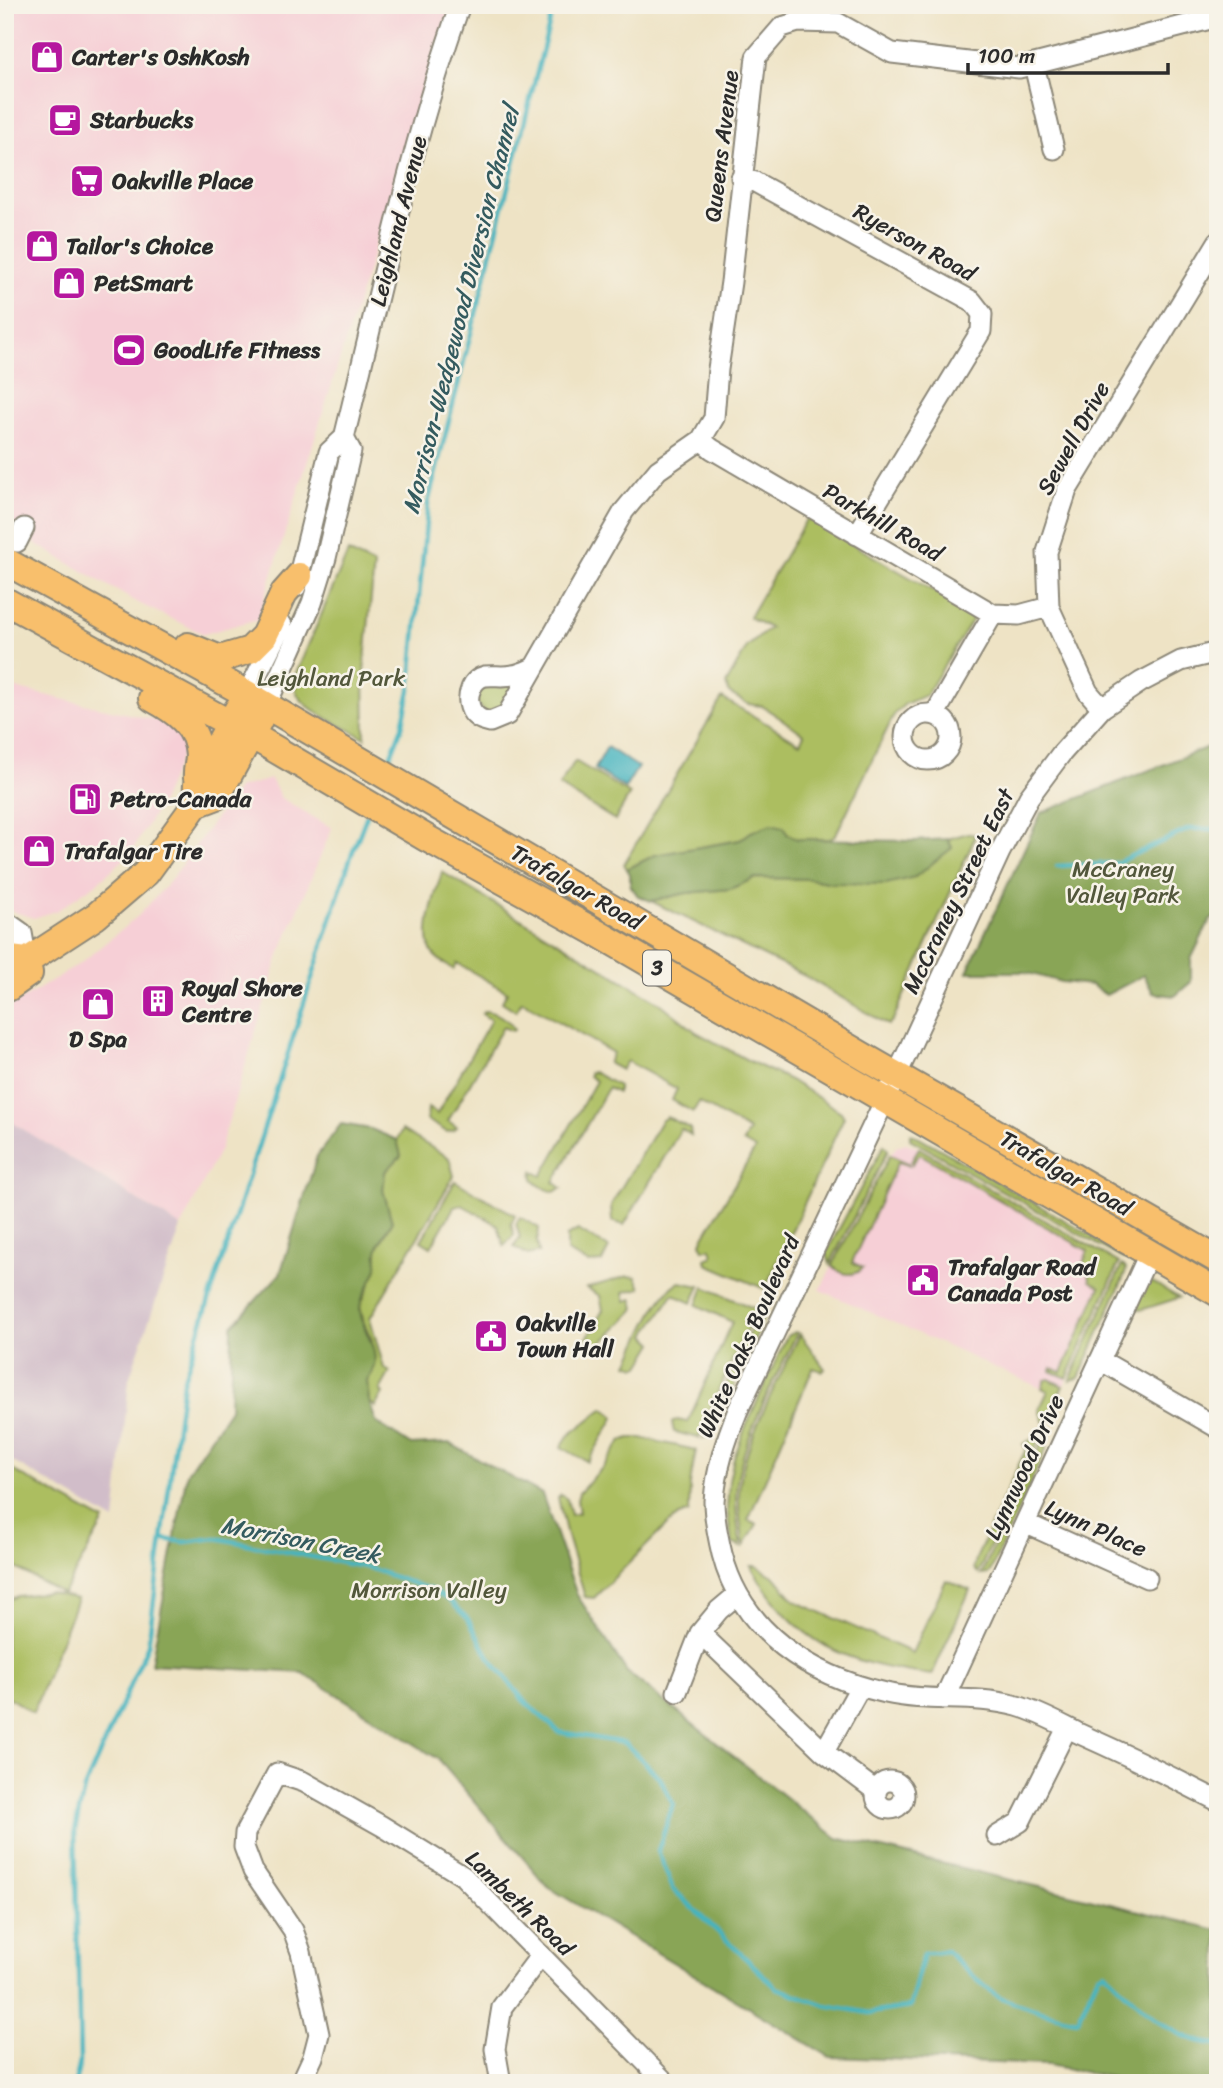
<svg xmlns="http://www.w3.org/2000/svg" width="1223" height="2088" font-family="Sriracha,sans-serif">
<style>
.built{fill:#f6cfd6}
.industrial{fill:#d1bdc9}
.green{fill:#acbe61;stroke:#6c7446;stroke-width:2}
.forest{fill:#89a557;stroke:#5a6841;stroke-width:2}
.water{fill:#45b4bf;stroke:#387075;stroke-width:2}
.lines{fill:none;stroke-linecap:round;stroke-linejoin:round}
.stream{stroke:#45b4bf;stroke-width:4.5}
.minor-casing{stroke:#8c8778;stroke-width:23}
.major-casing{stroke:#8c8778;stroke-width:30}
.minor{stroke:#fff;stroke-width:19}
.major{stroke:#f8bf6c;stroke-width:26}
.labels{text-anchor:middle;stroke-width:5;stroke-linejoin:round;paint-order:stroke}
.shield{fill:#f7f3e8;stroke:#686764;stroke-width:2}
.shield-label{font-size:21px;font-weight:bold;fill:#2b2b2b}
.poi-label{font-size:23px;font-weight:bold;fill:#2b2b2b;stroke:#f7f3e8;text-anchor:start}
.street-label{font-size:23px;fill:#2b2b2b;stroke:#f7f3e8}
.park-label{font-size:23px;fill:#52573b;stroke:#f7f3e8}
.water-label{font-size:24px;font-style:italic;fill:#345b5f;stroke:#f7f3e8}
</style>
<rect width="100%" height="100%" fill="#f7f3e8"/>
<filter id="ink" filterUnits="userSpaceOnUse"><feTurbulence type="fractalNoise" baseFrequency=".0143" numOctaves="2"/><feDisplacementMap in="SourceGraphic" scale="14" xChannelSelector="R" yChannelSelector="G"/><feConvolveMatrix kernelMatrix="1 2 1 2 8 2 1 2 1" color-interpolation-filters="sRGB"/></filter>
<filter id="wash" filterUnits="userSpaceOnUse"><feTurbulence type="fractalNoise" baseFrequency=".00686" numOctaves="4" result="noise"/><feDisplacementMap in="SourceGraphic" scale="28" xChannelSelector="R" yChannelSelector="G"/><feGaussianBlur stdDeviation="1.57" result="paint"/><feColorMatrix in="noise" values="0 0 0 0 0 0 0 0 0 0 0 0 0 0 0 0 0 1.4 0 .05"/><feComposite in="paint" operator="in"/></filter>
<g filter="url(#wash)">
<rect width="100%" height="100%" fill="#eee3c5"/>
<path class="built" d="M 5,5 L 451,5 L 258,619 L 204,634 L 138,603 L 5,526 Z
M 5,686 L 168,723 L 182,735 L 185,746 L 162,800 L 130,854 L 97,883 L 58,910 L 34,918 L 5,909 Z
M 271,779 L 281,798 L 332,828 L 277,961 L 220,1149 L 181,1227 L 5,1118 L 5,1010 L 81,963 L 138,916 L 170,881 L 238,788 Z
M 906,1143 L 919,1148 L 1119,1263 L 1059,1396 L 820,1290 L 890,1155 L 897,1146 Z"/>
<path class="industrial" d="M 5,1118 L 181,1227 L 129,1379 L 115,1521 L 5,1457 Z"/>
<path class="green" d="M 807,518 L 973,614 L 972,621 L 926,695 L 905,704 L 895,713 L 836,834 L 830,839 L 797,839 L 787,834 L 751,832 L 740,840 L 655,855 L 627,869 L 624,864 L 722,698 L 800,743 L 804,734 L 762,706 L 748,704 L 729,693 L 726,684 L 747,647 L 770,628 L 749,617 Z
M 348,552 L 374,565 L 364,671 L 365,738 C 347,728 310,713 299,697 C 294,691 295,683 295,676 Z
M 511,682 L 514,683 L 503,708 L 485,714 L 476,701 L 479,691 L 491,684 L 502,687 Z
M 575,761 L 630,794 L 615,820 L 559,786 Z
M 968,833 L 975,835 L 973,842 L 893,1020 L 888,1025 L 803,975 L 651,901 L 687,893 L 730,889 L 755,878 L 811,879 L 832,883 L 934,860 L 952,848 L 948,839 Z
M 442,872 L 660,1003 L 696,1032 L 749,1061 L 790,1080 L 841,1112 L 844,1117 L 765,1289 L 707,1264 L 706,1259 L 713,1256 L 711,1248 L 703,1250 L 701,1242 L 755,1149 L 743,1142 L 749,1131 L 699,1102 L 693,1112 L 672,1100 L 677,1089 L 627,1061 L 621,1070 L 608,1063 L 613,1053 L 522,1001 L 516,1011 L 502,1002 L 507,992 L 457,963 L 453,969 C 447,965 440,961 435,956 C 418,939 436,893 442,872 Z
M 484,1011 C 495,1012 510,1019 514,1030 L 512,1031 L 503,1027 L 448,1121 L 457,1127 L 454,1130 L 447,1132 L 427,1120 L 428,1108 L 437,1114 L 491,1020 L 482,1014 Z
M 593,1072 L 618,1086 L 618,1093 L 608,1088 L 554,1182 L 562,1188 L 554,1192 C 544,1188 530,1184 533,1171 L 542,1176 L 596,1081 L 589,1076 L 589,1073 Z
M 667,1117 L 690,1128 L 691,1135 L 681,1129 L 624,1225 L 612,1221 L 611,1205 L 661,1121 Z
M 402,1130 L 449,1158 L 454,1176 L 370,1318 L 384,1368 L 390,1372 L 380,1390 L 383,1393 L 375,1407 L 369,1401 L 367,1381 L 373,1372 L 372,1340 L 364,1323 L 360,1306 L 377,1268 L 377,1249 L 392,1222 L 383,1190 L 385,1172 L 401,1156 L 397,1140 Z
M 910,1134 L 919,1137 L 1118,1251 L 1125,1260 L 910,1139 Z
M 884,1145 L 888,1150 L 830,1264 L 826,1253 Z
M 919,1148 L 1119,1263 L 1067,1378 L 1051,1371 L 1051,1368 L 1062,1372 L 1100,1287 L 1090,1281 L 1089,1271 L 1083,1263 L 1088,1251 L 920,1154 L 912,1164 L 911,1161 Z
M 890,1155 L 908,1163 L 909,1165 L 898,1162 L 852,1262 L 863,1268 C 853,1277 842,1275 832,1266 Z
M 455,1181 L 515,1215 L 511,1224 L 514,1235 L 504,1246 L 498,1225 L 462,1205 L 454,1207 L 431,1247 L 421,1241 Z
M 520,1217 L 539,1228 L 537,1242 L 539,1252 L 528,1255 L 514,1247 L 520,1237 L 516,1224 Z
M 578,1230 L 609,1248 L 602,1262 L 588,1263 L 567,1252 L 567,1236 Z
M 1122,1265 L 1126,1268 L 1125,1274 L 1079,1378 L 1070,1380 Z
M 628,1276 L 636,1277 L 641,1288 L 624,1292 L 626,1301 L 633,1299 L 635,1309 L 596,1349 L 585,1342 L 603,1310 L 600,1296 L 587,1288 Z
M 680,1282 L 700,1286 L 692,1303 L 673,1294 L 646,1335 L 654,1343 L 640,1366 L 637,1367 L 628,1364 C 639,1342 658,1292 680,1282 Z
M 1152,1282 L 1179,1298 L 1141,1310 L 1130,1307 L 1145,1284 Z
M 704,1287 L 756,1309 L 705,1420 L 699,1438 L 674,1432 L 672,1423 L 677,1420 L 688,1422 L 732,1322 L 697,1305 Z
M 760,1308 L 763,1318 L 761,1325 L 712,1435 L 703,1438 Z
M 795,1332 L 797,1333 C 776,1378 750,1423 739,1472 C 733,1496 737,1522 741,1547 L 732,1543 L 727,1510 L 729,1481 L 734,1458 L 745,1428 L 787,1336 Z
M 800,1334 L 825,1369 L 822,1371 L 813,1368 L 748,1520 L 757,1524 L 744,1546 C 741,1529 738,1510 739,1492 C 743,1442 779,1380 800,1334 Z
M 1049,1379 L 1063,1386 L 1045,1425 L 1039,1410 L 1048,1391 L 1042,1388 L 1045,1380 Z
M 604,1408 L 613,1415 L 614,1418 L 588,1462 L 561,1447 L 568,1436 Z
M 1036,1437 L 1040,1438 L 978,1573 L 974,1568 L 976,1559 L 1026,1449 L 1023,1444 Z
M 630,1438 L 641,1438 L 696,1450 L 690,1484 L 689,1512 L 679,1516 L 668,1524 L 594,1598 L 585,1597 L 568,1540 L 558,1498 L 561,1495 L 567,1499 L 571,1515 L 579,1513 L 577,1500 L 579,1493 L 604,1466 L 621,1441 Z
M 1043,1440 L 1047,1447 L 1045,1451 L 991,1570 L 988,1574 L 981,1575 Z
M 5,1466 L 104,1521 L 63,1594 L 5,1562 Z
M 751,1566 L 756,1566 L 775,1577 L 795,1601 L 912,1653 L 946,1580 L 970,1590 L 932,1675 C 846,1664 795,1645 751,1566 Z
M 49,1592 L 77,1599 L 33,1713 L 5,1695 L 5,1601 L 18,1596 Z"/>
<path class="forest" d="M 1218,743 L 1218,916 L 1210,920 L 1191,959 L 1191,982 L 1175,996 L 1153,993 L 1144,975 L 1106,995 L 1091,985 L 1061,982 L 1025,972 L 967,972 L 1041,813 Z
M 771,824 L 784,827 L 787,834 L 797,839 L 914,841 L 948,839 L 952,848 L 915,877 L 886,884 L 832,883 L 811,879 L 755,878 L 730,889 L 687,893 L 651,901 L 638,896 L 630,885 L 630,874 L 627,869 L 655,855 L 740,840 L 751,832 Z
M 341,1124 L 371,1129 L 397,1140 L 401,1156 L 385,1172 L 383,1190 L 392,1222 C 387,1231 378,1242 377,1252 C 376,1257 378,1263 377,1268 C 374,1281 360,1295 360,1309 C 362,1337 387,1352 367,1381 L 369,1401 L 376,1422 L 411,1445 L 449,1443 L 542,1494 L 577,1595 L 627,1672 L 837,1838 L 1218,1930 L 1218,2083 L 1141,2083 L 1048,2065 L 830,2057 L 548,1887 L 438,1759 L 303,1673 L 151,1664 L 187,1473 L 230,1409 L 232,1326 L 280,1274 L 317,1156 Z"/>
<path class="water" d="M 607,747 L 638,767 L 625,788 L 595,769 Z"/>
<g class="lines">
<path class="stream" d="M 387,765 L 402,727 L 410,690 L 428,503 L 554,5
M 1057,866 L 1116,863 L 1189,829 L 1218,829
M 163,1539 L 185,1542 L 216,1538 L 369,1568 L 432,1590 L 449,1600 L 468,1619 L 489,1657 L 524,1701 L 559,1732 L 625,1743 L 660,1778 L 673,1804 L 658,1851 L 673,1889 L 777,1988 L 825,2005 L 869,2013 L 910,2007 L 923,1954 L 946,1951 C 962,1965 978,1982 995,1994 C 1006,2002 1063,2018 1078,2020 L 1098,1975 L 1105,1972 C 1137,2003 1171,2042 1218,2044
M 75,2083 L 80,2062 L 75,1830 L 84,1789 L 148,1645 L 183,1382 L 350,859 L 367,815"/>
</g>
</g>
<g filter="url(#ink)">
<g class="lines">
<g class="minor-casing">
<path id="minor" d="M 1034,65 L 1054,149
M 741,178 L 755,182 L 972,301 L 982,314 L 981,331 L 857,535
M 701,440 L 712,449 L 993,614 L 1019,615 L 1049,607
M 17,542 L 24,528
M 296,587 L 329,452 L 344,438 C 380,293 410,146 460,5
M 1218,652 L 1181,661 L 1141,682 L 1102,708 L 1061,754 L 1029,797 L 1000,852 L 909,1049 L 738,1410 C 726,1440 716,1469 714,1501 C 714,1519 718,1537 722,1554 C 742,1632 810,1676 886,1693 C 929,1703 974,1694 1017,1706 C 1039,1712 1060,1724 1080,1734 C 1127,1755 1172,1777 1218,1801
M 533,668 C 526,671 520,674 513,675 C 504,677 494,675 485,676 C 472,679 466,695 470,707 C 473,717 481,720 490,722 L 507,715 L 624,511 L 658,470 L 701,440 L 714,418 L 718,369 L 731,282 L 756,57 L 782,27 L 798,22 L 838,23 L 892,53 L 1019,68 L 1218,17
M 247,694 L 282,625
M 266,706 L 312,603 L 326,558 L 351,451 L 344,438
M 1102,708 L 1088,692 L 1049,607 L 1047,552 L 1067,490 L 1218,242
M905 737a23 23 0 1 1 46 0a23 23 0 1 1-46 0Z
M 935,714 L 993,614
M 5,921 L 22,933 L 27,961
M 1100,1360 L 1218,1428
M 1025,1523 L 1147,1578
M 700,1633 L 824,1752 L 876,1791
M 677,1692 L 700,1633 L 719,1610 L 738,1594
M 944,1699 L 1149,1254
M 824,1752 L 860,1687
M876 1795a14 14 0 1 1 28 0a14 14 0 1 1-28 0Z
M 997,1836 L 1020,1822 L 1067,1728
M 301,2083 L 313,2057 L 319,2034 L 301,1952 L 293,1930 L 253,1871 L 244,1847 L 245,1833 L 277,1773 L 304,1782 L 382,1826 L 463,1876 L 666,2083
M 501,2083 L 495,2049 L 502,2007 L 541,1955"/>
</g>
<g class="major-casing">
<path id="major" d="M 5,561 L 247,694 L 868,1059 L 1218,1260
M 5,601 L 251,735 L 428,839 L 592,930 L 1218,1293
M 188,646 L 220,659 L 250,650 L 264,636 L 284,593 L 299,576
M 152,698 C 176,711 198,726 199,756 C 199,763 196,770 197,778
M 196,804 L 217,796 L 259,720
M 5,962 L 10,959 L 27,961 L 96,916 L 146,873 L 196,804 L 197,784 L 238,709
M 5,988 L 8,988 L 29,973 L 27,961"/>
</g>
<use href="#minor" class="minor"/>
<use href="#major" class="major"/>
</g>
</g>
<defs>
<g id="shop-square" transform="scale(1.75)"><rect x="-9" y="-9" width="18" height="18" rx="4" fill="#b5179e" stroke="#f7f3e8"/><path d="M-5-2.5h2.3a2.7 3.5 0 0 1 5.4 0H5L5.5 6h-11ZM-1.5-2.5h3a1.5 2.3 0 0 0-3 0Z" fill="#fff"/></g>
<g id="cafe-square" transform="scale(1.75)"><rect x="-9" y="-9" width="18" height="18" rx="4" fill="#b5179e" stroke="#f7f3e8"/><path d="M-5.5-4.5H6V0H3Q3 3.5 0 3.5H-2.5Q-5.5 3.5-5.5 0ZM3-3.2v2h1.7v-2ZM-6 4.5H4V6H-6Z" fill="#fff"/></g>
<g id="supermarket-square" transform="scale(1.75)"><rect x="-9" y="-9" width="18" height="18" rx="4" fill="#b5179e" stroke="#f7f3e8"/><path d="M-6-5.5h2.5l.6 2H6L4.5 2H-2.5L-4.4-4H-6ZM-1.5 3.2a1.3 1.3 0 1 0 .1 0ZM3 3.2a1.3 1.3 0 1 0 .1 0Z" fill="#fff"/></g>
<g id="stadium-square" transform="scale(1.75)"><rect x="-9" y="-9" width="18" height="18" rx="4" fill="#b5179e" stroke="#f7f3e8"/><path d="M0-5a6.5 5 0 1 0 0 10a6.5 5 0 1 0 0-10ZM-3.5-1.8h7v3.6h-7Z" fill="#fff"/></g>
<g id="fuel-square" transform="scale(1.75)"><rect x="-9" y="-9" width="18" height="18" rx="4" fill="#b5179e" stroke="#f7f3e8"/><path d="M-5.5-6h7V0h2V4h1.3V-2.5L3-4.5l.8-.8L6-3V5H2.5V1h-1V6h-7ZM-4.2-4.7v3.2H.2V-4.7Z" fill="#fff"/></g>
<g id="building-square" transform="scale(1.75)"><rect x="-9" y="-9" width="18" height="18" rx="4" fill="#b5179e" stroke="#f7f3e8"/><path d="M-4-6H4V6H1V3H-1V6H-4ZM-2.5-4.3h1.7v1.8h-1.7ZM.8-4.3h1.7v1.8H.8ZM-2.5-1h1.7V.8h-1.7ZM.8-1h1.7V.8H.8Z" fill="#fff"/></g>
<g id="civic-square" transform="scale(1.75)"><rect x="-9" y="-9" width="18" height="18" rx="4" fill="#b5179e" stroke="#f7f3e8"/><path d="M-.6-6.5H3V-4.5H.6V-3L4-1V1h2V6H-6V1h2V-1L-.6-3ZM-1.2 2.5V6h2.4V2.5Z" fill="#fff"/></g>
</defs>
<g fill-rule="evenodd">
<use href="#shop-square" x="47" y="57"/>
<use href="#cafe-square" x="65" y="120"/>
<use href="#supermarket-square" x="87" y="181"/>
<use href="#shop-square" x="42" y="246"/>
<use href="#shop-square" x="69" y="283"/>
<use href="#stadium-square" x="129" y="350"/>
<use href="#fuel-square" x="85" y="799"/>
<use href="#shop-square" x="39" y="851"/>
<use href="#building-square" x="158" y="1001"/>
<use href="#shop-square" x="98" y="1004"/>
<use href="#civic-square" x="923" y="1280"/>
<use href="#civic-square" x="491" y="1336"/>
</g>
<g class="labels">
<rect class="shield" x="643" y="950.5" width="28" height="35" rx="5"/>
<g class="shield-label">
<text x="657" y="975">3</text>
</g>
<g class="poi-label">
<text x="72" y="65">Carter's OshKosh</text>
<text x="90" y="128">Starbucks</text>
<text x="112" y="189">Oakville Place</text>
<text x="66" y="254">Tailor's Choice</text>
<text x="94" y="291">PetSmart</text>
<text x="154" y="358">GoodLife Fitness</text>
<text x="110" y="807">Petro-Canada</text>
<text x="64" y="859">Trafalgar Tire</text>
<text x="182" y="996">Royal Shore<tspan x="182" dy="26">Centre</tspan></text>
<text x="98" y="1047" text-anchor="middle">D Spa</text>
<text x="948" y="1275">Trafalgar Road<tspan x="948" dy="26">Canada Post</tspan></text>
<text x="516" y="1331">Oakville<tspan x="516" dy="26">Town Hall</tspan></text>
</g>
<g class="street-label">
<text transform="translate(721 146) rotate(-83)" y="8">Queens Avenue</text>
<text transform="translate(398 221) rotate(-76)" y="8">Leighland Avenue</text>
<text transform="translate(915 242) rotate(29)" y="8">Ryerson Road</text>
<text transform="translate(1073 438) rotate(-61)" y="8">Sewell Drive</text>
<text transform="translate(883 522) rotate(30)" y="8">Parkhill Road</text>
<text transform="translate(577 887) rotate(30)" y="8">Trafalgar Road</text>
<text transform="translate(958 891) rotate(-64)" y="8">McCraney Street East</text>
<text transform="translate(1066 1173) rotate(30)" y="8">Trafalgar Road</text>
<text transform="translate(748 1336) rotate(-66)" y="8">White Oaks Boulevard</text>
<text transform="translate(1024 1467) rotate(-65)" y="8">Lynnwood Drive</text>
<text transform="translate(1096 1528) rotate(24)" y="8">Lynn Place</text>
<text transform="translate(520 1903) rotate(44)" y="8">Lambeth Road</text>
</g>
<g class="park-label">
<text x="331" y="686">Leighland Park</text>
<text x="1123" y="877">McCraney<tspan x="1123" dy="26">Valley Park</tspan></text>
<text x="429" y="1598">Morrison Valley</text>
</g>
<g class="water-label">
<text transform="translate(461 310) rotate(-76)" y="8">Morrison-Wedgewood Diversion Channel</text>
<text transform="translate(301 1540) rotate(11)" y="8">Morrison Creek</text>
</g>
</g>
<rect width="1223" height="2088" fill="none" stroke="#f7f3e8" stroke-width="28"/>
<path d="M968 63v10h200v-10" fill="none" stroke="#2b2b2b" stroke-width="3.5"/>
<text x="978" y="63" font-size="21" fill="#2b2b2b" stroke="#f7f3e8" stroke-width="5" paint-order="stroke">100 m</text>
</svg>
